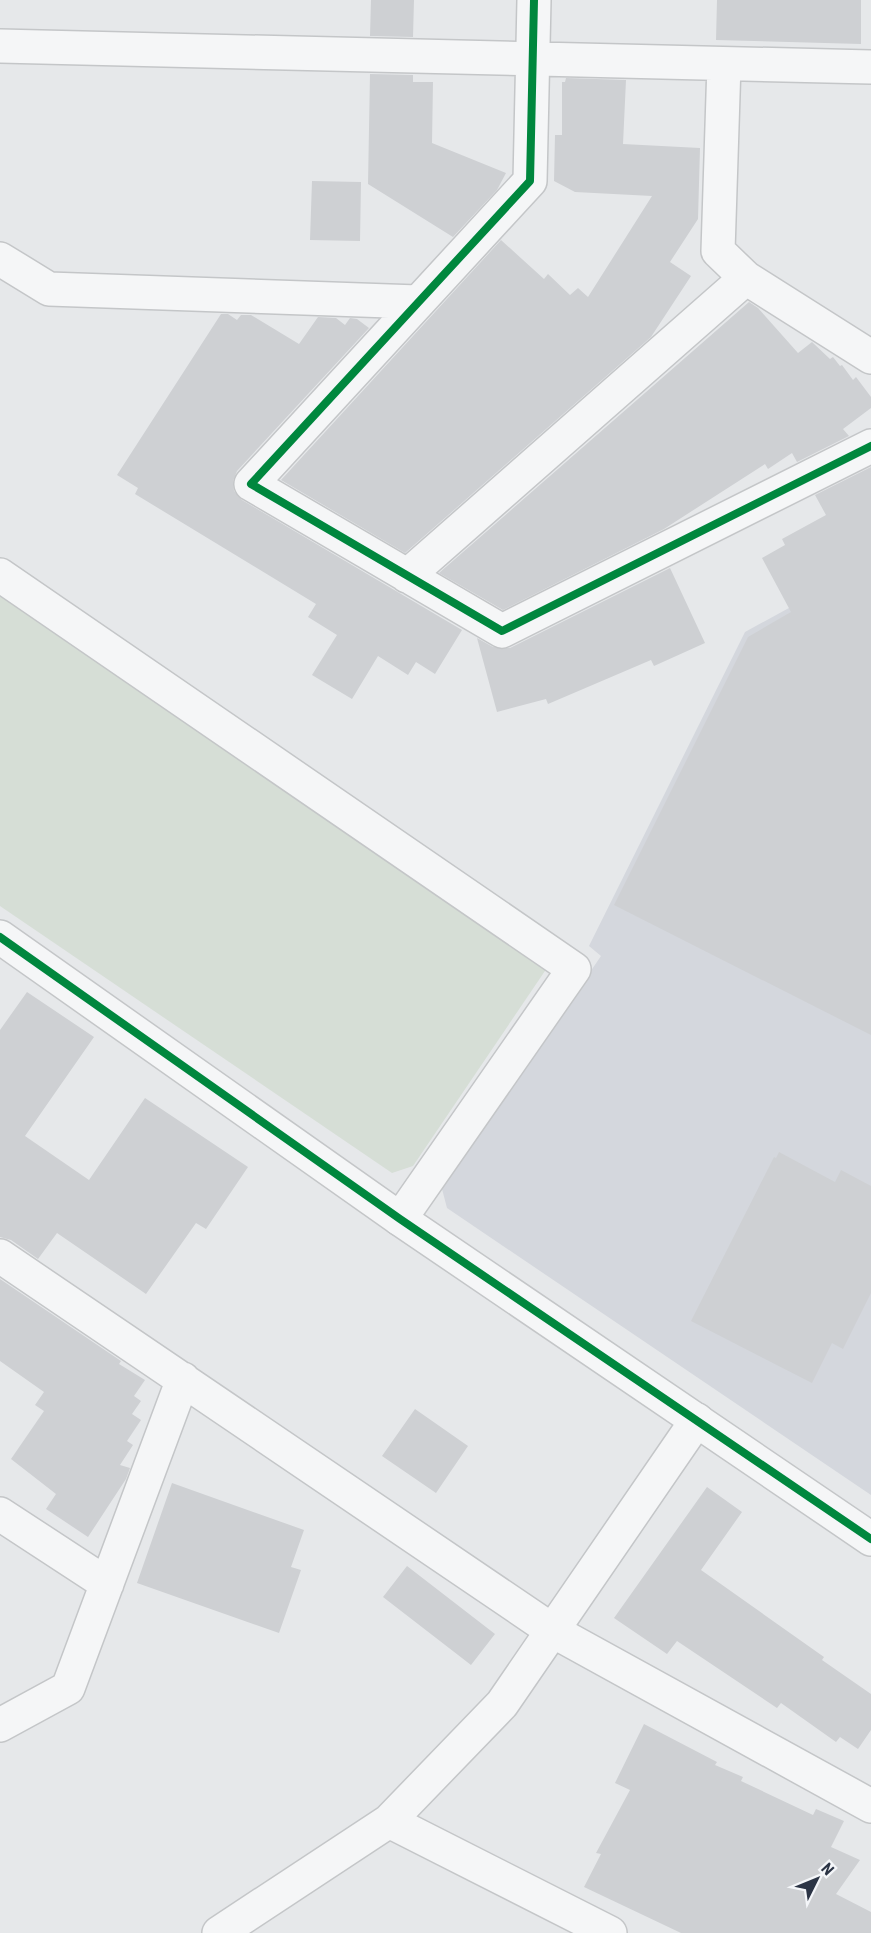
<svg xmlns="http://www.w3.org/2000/svg" width="871" height="1933" font-family="'Roboto Condensed',sans-serif">
<style>
.built{fill:#d4d7dd}
.green{fill:#d6ded6}
.building{fill:#ced0d3}
.lines{fill:none;stroke-linecap:round;stroke-linejoin:round}
.minor-casing{stroke:#c4c6c8;stroke-width:36}
.tertiary-casing{stroke:#c4c6c8;stroke-width:36}
.minor{stroke:#f5f6f7;stroke-width:33}
.tertiary{stroke:#f5f6f7;stroke-width:33}
.cycleway-casing{stroke:#f4f6f9;stroke-width:11}
.cycleway{stroke:#00873e;stroke-width:8}
</style>
<rect width="100%" height="100%" fill="#e6e8ea"/>
<path class="built" d="M 871,563 L 871,1495 L 447,1208 L 442,1189 L 601,956 L 589,946 L 745,632 Z"/>
<path class="green" d="M 0,592 L 549,965 L 413,1166 L 392,1173 L 0,906 Z"/>
<path class="building" d="M 371,0 L 414,0 L 413,37 L 370,36 Z
M 717,0 L 861,0 L 861,44 L 716,40 Z
M 370,74 L 413,75 L 413,82 L 433,82 L 432,143 L 506,173 L 497,190 L 453,237 L 368,184 Z
M 566,78 L 626,80 L 623,144 L 700,148 L 698,219 L 670,262 L 691,276 L 651,337 L 405,553 L 281,480 L 501,240 L 544,279 L 548,274 L 570,295 L 578,288 L 588,297 L 652,196 L 575,192 L 554,181 L 555,135 L 562,135 L 562,82 L 565,82 Z
M 312,181 L 361,182 L 360,241 L 310,240 Z
M 749,302 L 758,308 L 798,353 L 812,342 L 830,359 L 833,357 L 840,366 L 842,365 L 853,380 L 856,377 L 871,397 L 871,408 L 843,429 L 849,436 L 797,462 L 792,453 L 768,469 L 765,464 L 664,529 L 503,610 L 439,573 Z
M 221,314 L 228,314 L 237,320 L 241,315 L 251,315 L 299,344 L 318,317 L 336,318 L 345,325 L 350,318 L 357,319 L 369,328 L 237,471 L 233,481 L 234,491 L 242,500 L 462,630 L 435,674 L 416,662 L 408,675 L 378,656 L 352,699 L 312,675 L 337,635 L 308,617 L 316,604 L 135,494 L 138,488 L 117,475 Z
M 871,467 L 871,1035 L 614,905 L 748,637 L 791,612 L 762,558 L 785,545 L 782,539 L 826,515 L 815,495 Z
M 670,568 L 705,643 L 654,666 L 651,660 L 548,704 L 546,699 L 497,712 L 477,638 L 493,647 L 510,648 Z
M 27,992 L 94,1037 L 25,1136 L 89,1180 L 145,1098 L 248,1167 L 206,1229 L 196,1223 L 146,1294 L 57,1233 L 38,1259 L 11,1240 L 0,1237 L 0,1030 Z
M 779,1152 L 835,1182 L 841,1170 L 871,1186 L 871,1293 L 843,1349 L 832,1343 L 812,1383 L 691,1321 L 774,1157 L 776,1158 Z
M 0,1279 L 121,1361 L 119,1364 L 145,1380 L 134,1396 L 141,1401 L 132,1414 L 141,1420 L 127,1441 L 133,1445 L 120,1465 L 130,1468 L 126,1479 L 88,1537 L 46,1509 L 56,1494 L 11,1459 L 44,1411 L 35,1405 L 44,1392 L 0,1361 Z
M 415,1409 L 468,1446 L 436,1493 L 382,1456 Z
M 172,1483 L 304,1530 L 291,1567 L 301,1570 L 279,1633 L 137,1583 Z
M 707,1487 L 742,1512 L 701,1570 L 824,1657 L 822,1660 L 871,1694 L 871,1730 L 858,1749 L 840,1737 L 836,1742 L 781,1703 L 777,1708 L 677,1641 L 667,1654 L 614,1618 Z
M 407,1566 L 495,1634 L 471,1665 L 383,1597 Z
M 644,1724 L 717,1762 L 715,1765 L 743,1777 L 741,1781 L 813,1815 L 816,1809 L 844,1821 L 831,1847 L 860,1860 L 836,1894 L 871,1912 L 871,1933 L 681,1933 L 584,1887 L 601,1854 L 596,1853 L 630,1790 L 615,1783 Z"/>
<g class="lines">
<g class="minor-casing">
<path id="minor" d="M 534,0 L 530,181 L 251,484 L 502,631 L 871,446
M 0,46 L 871,67
M 0,259 L 49,289 L 418,302
M 746,278 L 871,357
M 0,575 L 574,969 L 400,1219
M 407,576 L 746,278 L 718,251 L 724,64
M 0,1256 L 553,1631 L 871,1806
M 0,1514 L 107,1584
M 0,1725 L 68,1688 L 183,1379
M 389,1821 L 610,1933
M 219,1933 L 389,1821 L 502,1704 L 697,1420"/>
</g>
<g class="tertiary-casing">
<path id="tertiary" d="M 0,937 L 400,1219 L 871,1539"/>
</g>
<use href="#minor" class="minor"/>
<use href="#tertiary" class="tertiary"/>
<g class="cycleway-casing">
<path id="cycleway" d="M 534,0 L 530,181 L 251,484 L 502,631 L 871,446
M 0,937 L 400,1219 L 871,1539"/>
</g>
<use href="#cycleway" class="cycleway"/>
</g>
<g transform="translate(817 1879) rotate(47)" stroke="#f4f6f9" stroke-width="4.5" paint-order="stroke">
<path d="M0-4.5L10 22L0 15L-10 22Z" fill="#2b3445"/>
<text y="-9" font-size="16" font-weight="bold" text-anchor="middle" fill="#2b3445">N</text>
</g>
</svg>
